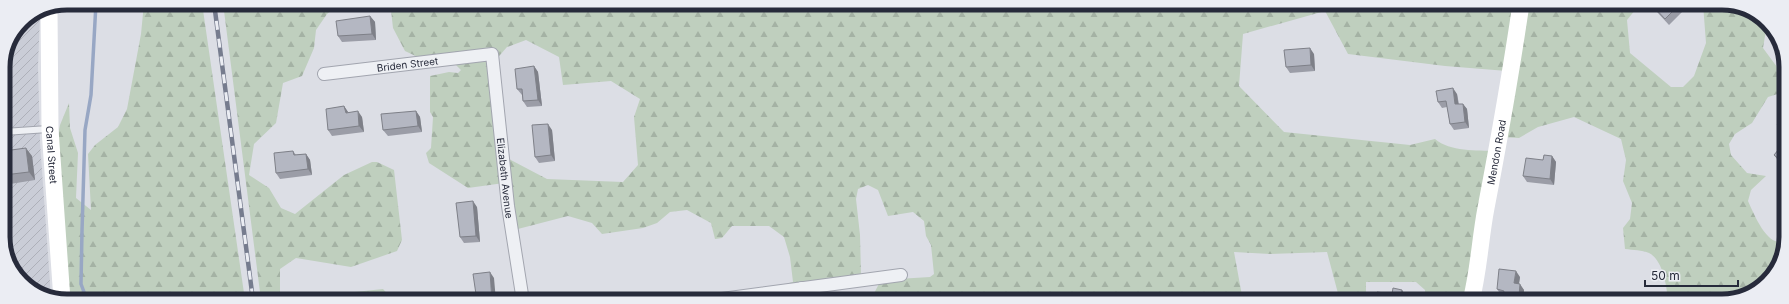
<svg xmlns="http://www.w3.org/2000/svg" width="1789" height="304" font-family="Inter,sans-serif">
<style>
.industrial{fill:url(#industrial-furrows)}
.forest{fill:url(#forest-firs);fill-rule:evenodd}
.lines{fill:none;stroke-linecap:round;stroke-linejoin:round}
.stream{stroke:#98a7c4;stroke-width:3.5}
.lane-casing{stroke:#a2a5af;stroke-width:8}
.street-casing{stroke:#a2a5af;stroke-width:14}
.lane{stroke:#eef0f4;stroke-width:6}
.street{stroke:#eef0f4;stroke-width:12}
.secondary{stroke:#fff;stroke-width:17}
.rail-casing{stroke:#767c8e;stroke-width:4.5}
.rail{stroke:#ebedf3;stroke-width:3;stroke-dasharray:9;stroke-linecap:butt}
.wall{fill:#9b9da7}
.shaded-wall{fill:#7e8088}
.building{fill:#b4b7c2;stroke:#7e8088}
.labels{text-anchor:middle;stroke-width:3;stroke-linejoin:round;paint-order:stroke}
.street-label{font-size:10px;fill:#272b3b;stroke:#ebedf3}
.rim{fill:none;stroke:#272b3b;stroke-width:5}
</style>
<defs>
<pattern id="industrial-furrows" width="10" height="10" patternUnits="userSpaceOnUse"><rect width="10" height="10" fill="#cacdd7"/><path d="M-1 1l2-2M0 10L10 0M9 11l2-2" fill="none" stroke="#aeb0b9"/></pattern>
<pattern id="forest-firs" width="22" height="20" patternUnits="userSpaceOnUse"><rect width="22" height="20" fill="#bfcfbe"/><path d="M5 1l3.5 6h-7zM16 11l3.5 6h-7z" fill="#a4b2a4"/></pattern>
</defs>
<rect width="100%" height="100%" fill="#dcdee5"/>
<path class="industrial" d="M 40,14 L 38,67 L 40,142 L 51,297 L 25,285 L 5,253 L 3,67 L 22,22 Z"/>
<path class="forest" d="M 144,3 L 202,3 L 245,300 L 65,300 L 56,145 L 60,125 L 69,103 L 70,128 L 78,153 L 76,198 L 91,210 L 88,154 L 95,145 L 118,127 L 127,109 L 141,34 Z
M 223,3 L 340,3 L 327,14 L 316,30 L 314,48 L 302,76 L 283,83 L 276,123 L 254,144 L 249,175 L 269,188 L 281,208 L 295,214 L 344,175 L 372,162 L 377,162 L 394,170 L 402,240 L 397,251 L 351,267 L 296,258 L 280,269 L 280,300 L 261,300 Z
M 393,3 L 1640,4 L 1627,20 L 1630,53 L 1671,87 L 1683,87 L 1694,76 L 1706,43 L 1703,4 C 1718,4 1737,1 1749,12 C 1756,18 1756,22 1767,24 L 1763,48 L 1777,67 L 1785,72 L 1785,96 L 1781,93 L 1768,97 L 1752,123 L 1735,134 L 1729,144 L 1731,155 L 1747,173 L 1766,176 L 1751,190 L 1748,201 C 1753,212 1769,252 1785,239 L 1785,246 L 1764,285 L 1722,301 L 1668,301 C 1667,287 1663,260 1649,253 C 1642,250 1633,250 1625,249 L 1623,228 L 1630,219 L 1632,203 L 1623,181 L 1626,160 L 1621,139 L 1574,117 L 1538,127 L 1519,138 L 1501,137 L 1507,71 L 1445,66 L 1348,54 L 1325,11 L 1243,34 L 1239,86 L 1284,132 L 1410,145 L 1435,139 C 1450,152 1477,150 1496,151 L 1471,301 L 1425,301 L 1425,290 L 1416,282 L 1366,282 L 1366,301 L 1340,301 L 1327,252 L 1270,254 L 1234,252 L 1243,301 L 870,301 L 881,280 L 930,277 L 934,274 L 931,245 L 926,236 L 924,221 L 913,212 L 888,216 L 878,190 L 868,185 L 858,189 L 856,199 L 860,235 L 861,275 L 789,290 L 789,283 L 793,282 L 790,257 L 784,237 L 769,226 L 732,226 L 722,238 L 715,239 L 711,223 L 687,210 L 670,212 L 657,223 L 643,228 L 602,234 L 592,223 L 568,216 L 514,230 L 504,183 L 468,188 L 429,163 L 426,153 L 431,148 L 433,117 L 430,112 L 430,76 L 449,72 L 458,73 L 461,70 L 456,65 L 447,59 L 422,59 L 405,51 L 393,28 L 391,10 ZM 526,40 L 559,57 L 563,85 L 611,81 L 640,99 L 634,117 L 638,165 L 623,182 L 547,179 L 503,156 L 493,63 L 507,47 Z
M 383,289 L 394,301 L 338,301 L 355,292 Z"/>
<g class="lines">
<path class="stream" d="M 87,300 L 81,284 L 82,231 L 85,130 L 91,95 L 96,3"/>
<g class="lane-casing">
<path id="lane" d="M 4,132 L 48,129"/>
</g>
<g class="street-casing">
<g id="street">
<path id="s1" d="M 324,74 L 492,54 L 508,206 L 523,301"/>
<path d="M 802,288 L 803,301"/>
<path d="M 707,301 L 901,275"/>
</g>
</g>
<use href="#lane" class="lane"/>
<use href="#street" class="street"/>
<g class="secondary">
<path id="s2" d="M 49,10 L 50,129 L 62,300"/>
<path id="s3" d="M 1471,301 C 1479,270 1480,239 1486,208 C 1499,140 1511,72 1521,4"/>
</g>
<g class="rail-casing">
<path id="rail" d="M 214,3 L 253,300"/>
</g>
<use href="#rail" class="rail"/>
</g>
<path class="wall" d="M 1679,4 L 1684,10 L 1669,25 L 1657,12 L 1653,6 Z
M 370,16 L 375,22 L 376,40 L 342,42 L 338,36 Z
M 1314,54 L 1315,71 L 1290,73 L 1286,67 Z
M 534,66 L 538,72 L 542,106 L 527,107 L 523,101 L 522,95 L 517,89 Z
M 1457,94 L 1459,104 L 1463,104 L 1467,109 L 1469,128 L 1454,130 L 1450,124 L 1447,107 L 1442,108 L 1438,102 Z
M 344,106 L 348,112 L 362,117 L 364,132 L 332,136 L 328,130 Z
M 416,111 L 420,117 L 422,132 L 388,136 L 383,130 Z
M 1785,115 L 1785,168 L 1780,163 L 1774,155 L 1783,144 L 1779,138 L 1783,133 L 1777,125 Z
M 552,130 L 555,161 L 539,163 L 535,157 Z
M 4,151 L 32,156 L 35,180 L 4,185 Z
M 293,151 L 296,155 L 306,154 L 310,160 L 312,175 L 280,179 L 276,173 Z
M 1552,156 L 1556,162 L 1554,185 L 1527,182 L 1523,176 L 1543,160 Z
M 477,207 L 480,242 L 464,243 L 460,237 Z
M 1520,277 L 1519,284 L 1524,290 L 1523,301 L 1502,301 L 1503,295 L 1501,295 L 1497,289 Z"/>
<path class="shaded-wall" d="M 370,16 L 375,22 L 376,40 L 372,34 Z
M 1310,48 L 1314,54 L 1315,71 L 1311,65 Z
M 534,66 L 538,72 L 542,106 L 538,100 Z
M 1453,88 L 1457,94 L 1459,110 L 1455,104 Z
M 1463,104 L 1467,109 L 1469,128 L 1465,122 Z
M 344,106 L 348,112 L 346,113 Z
M 358,111 L 362,117 L 364,132 L 359,126 Z
M 416,111 L 420,117 L 422,132 L 418,126 Z
M 548,124 L 552,130 L 555,161 L 551,155 Z
M 26,148 L 32,156 L 35,180 L 29,172 Z
M 306,154 L 310,160 L 312,175 L 308,169 Z
M 1552,156 L 1556,162 L 1554,185 L 1550,179 Z
M 473,201 L 477,207 L 480,242 L 476,236 Z
M 1516,271 L 1520,277 L 1518,289 L 1514,283 Z
M 490,272 L 494,278 L 496,301 L 492,301 Z
M 1520,284 L 1524,290 L 1523,301 L 1519,296 Z
M 1402,290 L 1406,296 L 1405,301 L 1400,301 Z
M 1285,294 L 1289,300 L 1289,301 L 1286,301 Z
M 1515,295 L 1519,301 L 1514,301 Z"/>
<path class="building" d="M 1656,4 L 1680,4 L 1665,19 L 1653,6 Z
M 370,16 L 372,34 L 338,36 L 336,21 Z
M 1310,48 L 1311,65 L 1286,67 L 1284,50 Z
M 534,66 L 538,100 L 523,101 L 522,89 L 517,89 L 515,69 Z
M 1453,88 L 1455,104 L 1463,104 L 1465,122 L 1450,124 L 1446,101 L 1438,102 L 1436,91 Z
M 344,106 L 346,113 L 358,111 L 359,126 L 328,130 L 326,109 Z
M 416,111 L 418,126 L 383,130 L 381,114 Z
M 1785,115 L 1785,164 L 1774,155 L 1784,143 L 1779,138 L 1784,130 L 1777,125 Z
M 548,124 L 551,155 L 535,157 L 532,125 Z
M 26,148 L 29,172 L 4,175 L 4,151 Z
M 293,151 L 294,155 L 306,154 L 308,169 L 276,173 L 274,153 Z
M 1544,155 L 1552,156 L 1550,179 L 1523,176 L 1526,158 L 1543,160 Z
M 473,201 L 476,236 L 460,237 L 456,203 Z
M 1499,269 L 1516,271 L 1514,283 L 1520,284 L 1519,296 L 1515,295 L 1514,301 L 1502,301 L 1504,291 L 1497,289 Z
M 490,272 L 492,301 L 477,301 L 473,274 Z
M 1393,288 L 1402,290 L 1400,301 L 1376,301 L 1377,292 L 1392,294 Z
M 1285,294 L 1286,301 L 1265,301 L 1265,297 Z"/>
<g class="labels">
<g class="street-label">
<text dy="4" stroke="none"><textPath href="#s1" startOffset="84">Briden Street</textPath></text>
<text dy="4" stroke="none"><textPath href="#s3" startOffset="151">Mendon Road</textPath></text>
<text dy="4" stroke="none"><textPath href="#s2" startOffset="145">Canal Street</textPath></text>
<text dy="4" stroke="none"><textPath href="#s1" startOffset="294">Elizabeth Avenue</textPath></text>
</g>
</g>
<path d="M0 0H1789V304H0ZM67 10H1722A57 57 0 0 1 1779 67V237A57 57 0 0 1 1722 294H67A57 57 0 0 1 10 237V67A57 57 0 0 1 67 10Z" fill="#ebedf3" fill-rule="evenodd"/>
<path class="rim" d="M67 10H1722A57 57 0 0 1 1779 67V237A57 57 0 0 1 1722 294H67A57 57 0 0 1 10 237V67A57 57 0 0 1 67 10Z"/>
<path d="M1645 280v6h93v-6" fill="none" stroke="#272b3b" stroke-width="2"/>
<text x="1651" y="280" font-size="12" fill="#272b3b" stroke="#ebedf3" stroke-width="3" paint-order="stroke">50 m</text>
</svg>
